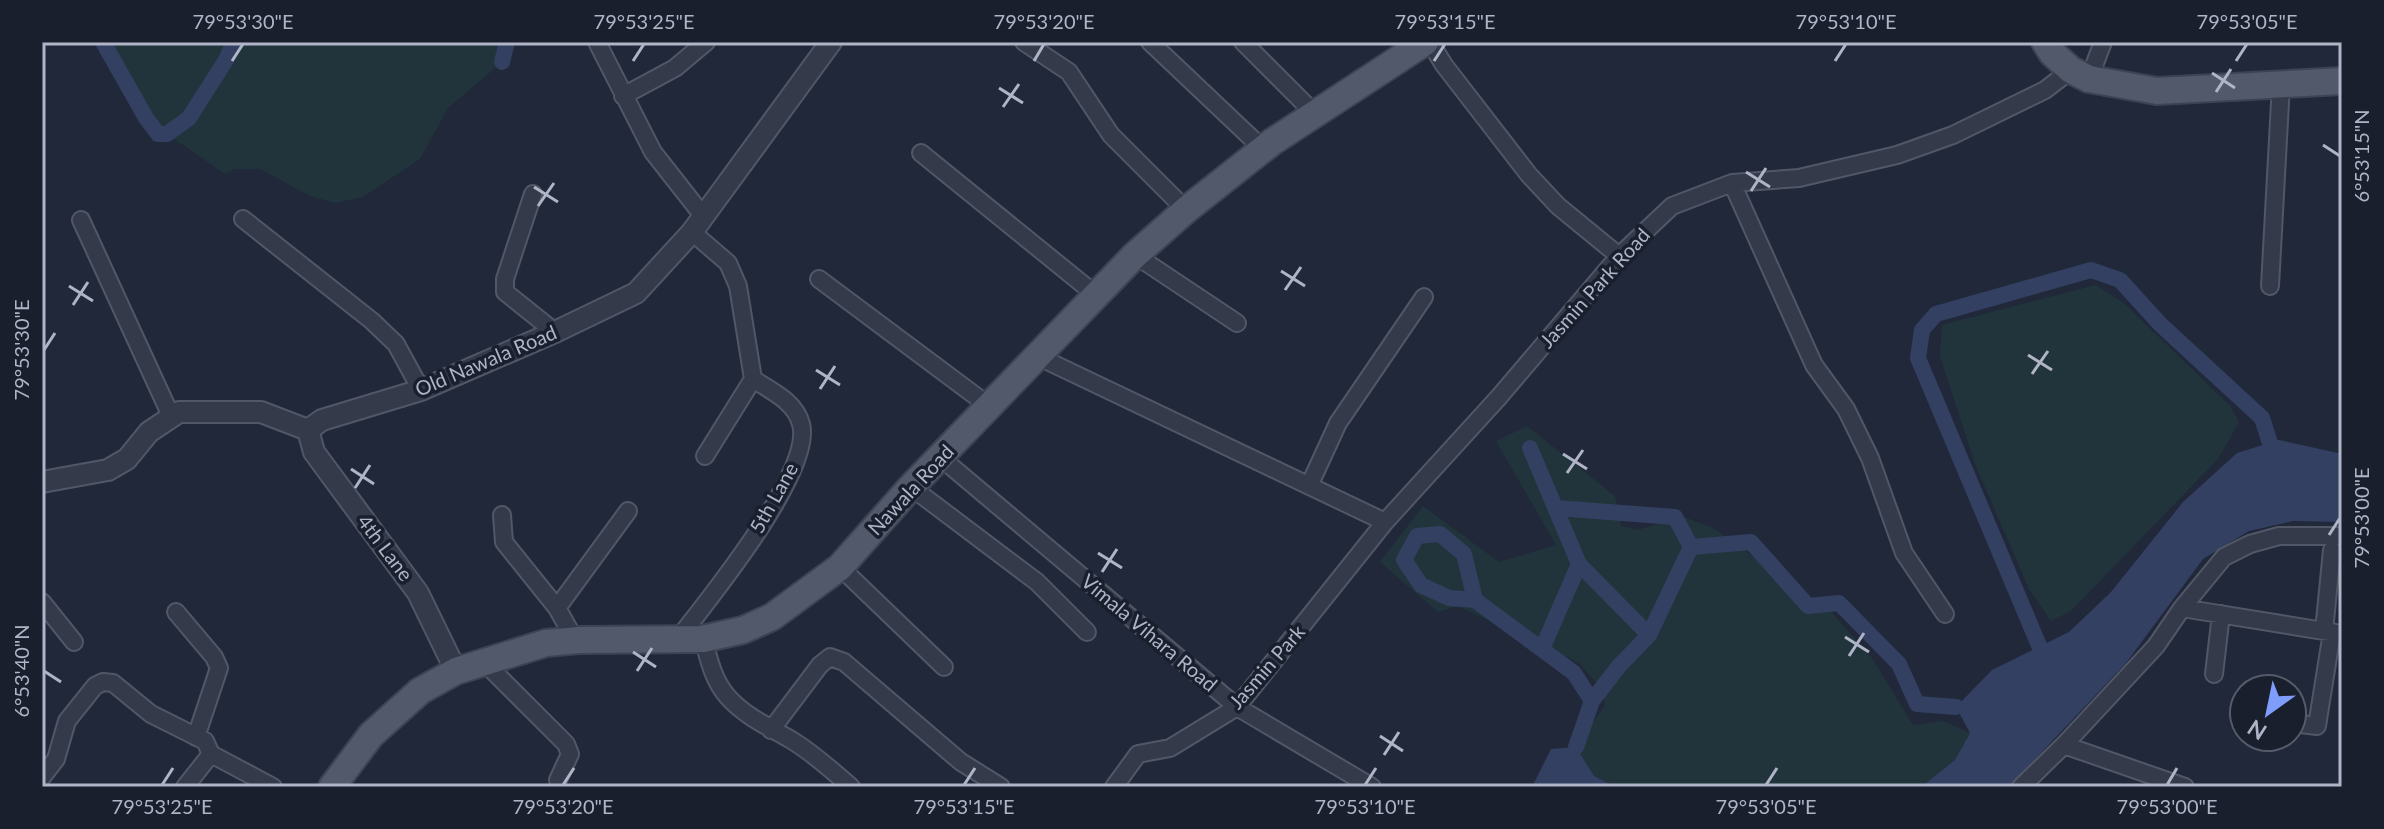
<svg xmlns="http://www.w3.org/2000/svg" width="2384" height="829" font-family="Lato,sans-serif">
<style>
.green{fill:#22343b}
.water{fill:#334062}
.lines{fill:none;stroke-linecap:round;stroke-linejoin:round}
.canal{stroke:#334062;stroke-width:16}
.minor-casing{stroke:#525767;stroke-width:20}
.tertiary-casing{stroke:#525767;stroke-width:24}
.primary-casing{stroke:#3d4353;stroke-width:30}
.minor{stroke:#343a4a;stroke-width:16}
.tertiary{stroke:#343a4a;stroke-width:20}
.primary{stroke:#52596a;stroke-width:26}
.ticks{fill:none;stroke:#afb4c6;stroke-width:3}
.labels{text-anchor:middle;stroke-width:7;stroke-linejoin:round;paint-order:stroke}
.street-label{font-size:20px;fill:#afb4c6;stroke:#1a1f2e}
.neatline{fill:none;stroke:#afb4c6;stroke-width:3}
.ticks-label{font-size:20px;text-anchor:middle;fill:#afb4c6}
</style>
<rect width="100%" height="100%" fill="#20283a"/>
<path class="green" d="M 103,42 L 507,42 L 502,62 L 448,108 L 420,159 L 363,197 L 335,203 L 310,196 L 260,169 L 235,169 L 225,174 L 167,134 L 158,134 L 146,118 Z
M 2096,285 L 2125,304 L 2231,407 L 2239,422 L 2218,459 L 2071,611 L 2051,621 L 2029,589 L 1975,464 L 1940,356 L 1942,325 Z
M 1527,426 L 1615,496 L 1621,526 L 1637,530 L 1684,517 L 1713,528 L 1830,611 L 1872,658 L 1913,725 L 1943,721 L 1970,733 L 1955,760 L 1921,787 L 1615,787 L 1594,776 L 1576,747 L 1605,705 L 1602,689 L 1579,663 L 1458,606 L 1438,612 L 1380,562 L 1423,506 L 1499,562 L 1556,545 L 1496,441 Z"/>
<path class="water" d="M 2279,440 L 2342,454 L 2342,522 L 2293,521 L 2249,531 L 2203,559 L 2126,663 L 2009,787 L 1921,787 L 1955,760 L 1970,733 L 1956,707 L 1992,670 L 2069,632 L 2111,592 L 2183,502 L 2237,453 Z
M 1576,747 L 1594,776 L 1615,787 L 1532,787 L 1551,749 Z"/>
<g class="lines">
<path class="canal" d="M 103,42 L 146,118 L 158,134 L 167,134 L 189,118 L 226,60 L 234,42
M 502,62 L 507,42
M 1530,448 L 1579,564 L 1649,635
M 1556,508 L 1675,517 L 1691,547
M 1475,600 L 1464,554 L 1440,534 L 1417,536 L 1404,560 L 1421,585 L 1449,598 L 1475,600 L 1574,673 L 1592,701 L 1576,747
M 1542,649 L 1579,564
M 2048,667 L 1918,358 L 1922,330 L 1936,314 L 2091,270 L 2120,280 L 2160,324 L 2262,418 L 2276,462
M 1592,701 L 1619,666 L 1649,635 L 1691,547 L 1751,542 L 1808,606 L 1839,603 L 1899,664 L 1917,704 L 1956,707"/>
<g class="minor-casing">
<path id="minor" d="M 597,42 L 653,152 L 704,217
M 1024,42 L 1069,72 L 1111,135 L 1186,210
M 1150,42 L 1263,149
M 1243,42 L 1315,114
M 1430,42 L 1444,65 L 1529,175 L 1558,206 L 1619,256
M 2089,79 L 2103,42
M 623,96 L 675,68 L 706,42
M 921,153 L 1096,295
M 1732,183 L 1814,365 L 1846,409 L 1870,458 L 1904,553 L 1945,614
M 533,194 L 505,279 L 505,292 L 555,332
M 243,219 L 372,321 L 396,344 L 421,390
M 81,220 L 171,416
M 1135,255 L 1237,323
M 819,279 L 989,406
M 2270,286 L 2281,84
M 1037,356 L 1385,522
M 705,456 L 753,379
M 940,457 L 1237,707 L 1372,787
M 1309,486 L 1338,423 L 1424,297
M 911,487 L 1037,582 L 1087,632
M 502,515 L 504,542 L 557,608
M 840,567 L 944,667
M 42,602 L 74,642
M 2182,608 L 2342,634
M 176,612 L 214,657 L 219,668 L 196,737
M 2324,631 L 2332,550
M 678,639 C 708,600 814,471 801,424 C 795,401 771,391 753,379 L 738,286 L 728,263 L 692,232
M 703,639 C 709,659 713,680 727,696 C 744,716 771,728 793,741 C 814,754 833,771 851,787
M 575,640 L 557,608 L 628,511
M 484,662 L 566,744 L 570,754 L 558,780
M 2214,674 L 2221,614
M 2301,724 L 2317,726 L 2332,632
M 771,730 L 820,665 L 830,657 L 844,662 L 961,762 L 1001,787
M 2064,745 L 2156,646 L 2182,608 L 2224,557 L 2250,544 L 2279,536 L 2342,536
M 42,777 L 56,759 L 67,721 L 95,686 L 103,682 L 113,683 L 151,714 L 205,741 L 211,754 L 273,787
M 185,787 L 211,754
M 1114,787 L 1138,754 L 1170,748 L 1237,707 L 1385,522 L 1499,397 L 1619,256 L 1672,206 L 1732,183 L 1799,178 L 1897,155 L 1953,135 L 2045,90 L 2071,70
M 2021,787 L 2064,745 L 2185,787"/>
</g>
<g class="tertiary-casing">
<path id="tertiary" d="M 308,430 L 314,452 L 418,593 L 456,671
M 42,482 L 108,470 L 127,459 L 149,432 L 179,412 L 261,412 L 308,430 L 322,420 L 421,390 L 555,332 L 636,293 L 692,232 L 831,42"/>
</g>
<g class="primary-casing">
<path id="primary" d="M 2045,42 L 2052,53 L 2071,70 L 2089,79 L 2157,91 L 2342,81
M 332,787 L 371,735 L 420,691 L 456,671 L 546,643 L 579,640 L 703,639 L 743,630 L 772,617 L 840,567 L 911,487 L 1135,255 L 1186,210 L 1272,142 L 1425,42"/>
</g>
<use href="#minor" class="minor"/>
<use href="#tertiary" class="tertiary"/>
<use href="#primary" class="primary"/>
</g>
<path class="ticks" d="M 232,61 L 243,44M 633,61 L 644,44M 1034,61 L 1044,44M 1434,61 L 1445,44M 1835,61 L 1846,44M 2236,61 L 2247,44M 2212,73 L 2235,88M 999,88 L 1023,103M 2216,92 L 2231,69M 1003,107 L 1019,84M 2323,145 L 2340,156M 1746,172 L 1770,187M 534,187 L 558,202M 1751,191 L 1766,168M 538,206 L 554,183M 1281,271 L 1305,286M 69,286 L 93,301M 1285,290 L 1301,267M 73,305 L 88,282M 44,350 L 55,333M 2028,355 L 2052,370M 816,370 L 840,385M 2032,374 L 2048,351M 820,389 L 835,366M 1563,454 L 1587,469M 351,469 L 374,484M 1567,473 L 1583,450M 355,488 L 370,465M 2329,535 L 2340,518M 1098,553 L 1122,568M 1102,572 L 1117,549M 1845,637 L 1869,652M 633,652 L 656,667M 1849,656 L 1864,633M 44,671 L 61,682M 637,671 L 652,648M 1380,736 L 1403,751M 1384,755 L 1399,732M 162,785 L 173,768M 563,785 L 574,768M 964,785 L 975,768M 1365,785 L 1376,768M 1766,785 L 1777,768M 2167,785 L 2177,768"/>
<g class="labels">
<g class="street-label">
<text transform="translate(1595 288) rotate(-48)" y="7">Jasmin Park Road</text>
<text transform="translate(486 361) rotate(-23)" y="7">Old Nawala Road</text>
<text transform="translate(911 490) rotate(-47)" y="7">Nawala Road</text>
<text transform="translate(774 498) rotate(-61)" y="7">5th Lane</text>
<text transform="translate(385 548) rotate(53)" y="7">4th Lane</text>
<text transform="translate(1149 633) rotate(40)" y="7">Vimala Vihara Road</text>
<text transform="translate(1267 667) rotate(-49)" y="7">Jasmin Park</text>
</g>
</g>
<rect width="2384" height="829" fill="none" stroke="#1a1f2e" stroke-width="88"/>
<g transform="translate(2268 713) rotate(213)"><circle r="38" fill="#1a1f2e" stroke="#565b6b" stroke-width="2"/>
<path d="M0-6L14 30L0 20L-14 30Z" fill="#7f9dfb"/>
<text y="-12" font-size="22" font-weight="bold" text-anchor="middle" fill="#afb4c6">N</text>
</g>
<rect x="44" y="44" width="2296" height="741" class="neatline"/>
<g class="ticks-label">
<text x="243" y="29">79°53'30"E</text>
<text x="644" y="29">79°53'25"E</text>
<text x="1044" y="29">79°53'20"E</text>
<text x="1445" y="29">79°53'15"E</text>
<text x="1846" y="29">79°53'10"E</text>
<text x="2247" y="29">79°53'05"E</text>
<text transform="translate(2362 156) rotate(-90)" y="7">6°53'15"N</text>
<text transform="translate(22 350) rotate(-90)" y="7">79°53'30"E</text>
<text transform="translate(2362 518) rotate(-90)" y="7">79°53'00"E</text>
<text transform="translate(22 671) rotate(-90)" y="7">6°53'40"N</text>
<text x="162" y="814">79°53'25"E</text>
<text x="563" y="814">79°53'20"E</text>
<text x="964" y="814">79°53'15"E</text>
<text x="1365" y="814">79°53'10"E</text>
<text x="1766" y="814">79°53'05"E</text>
<text x="2167" y="814">79°53'00"E</text>
</g>
</svg>
